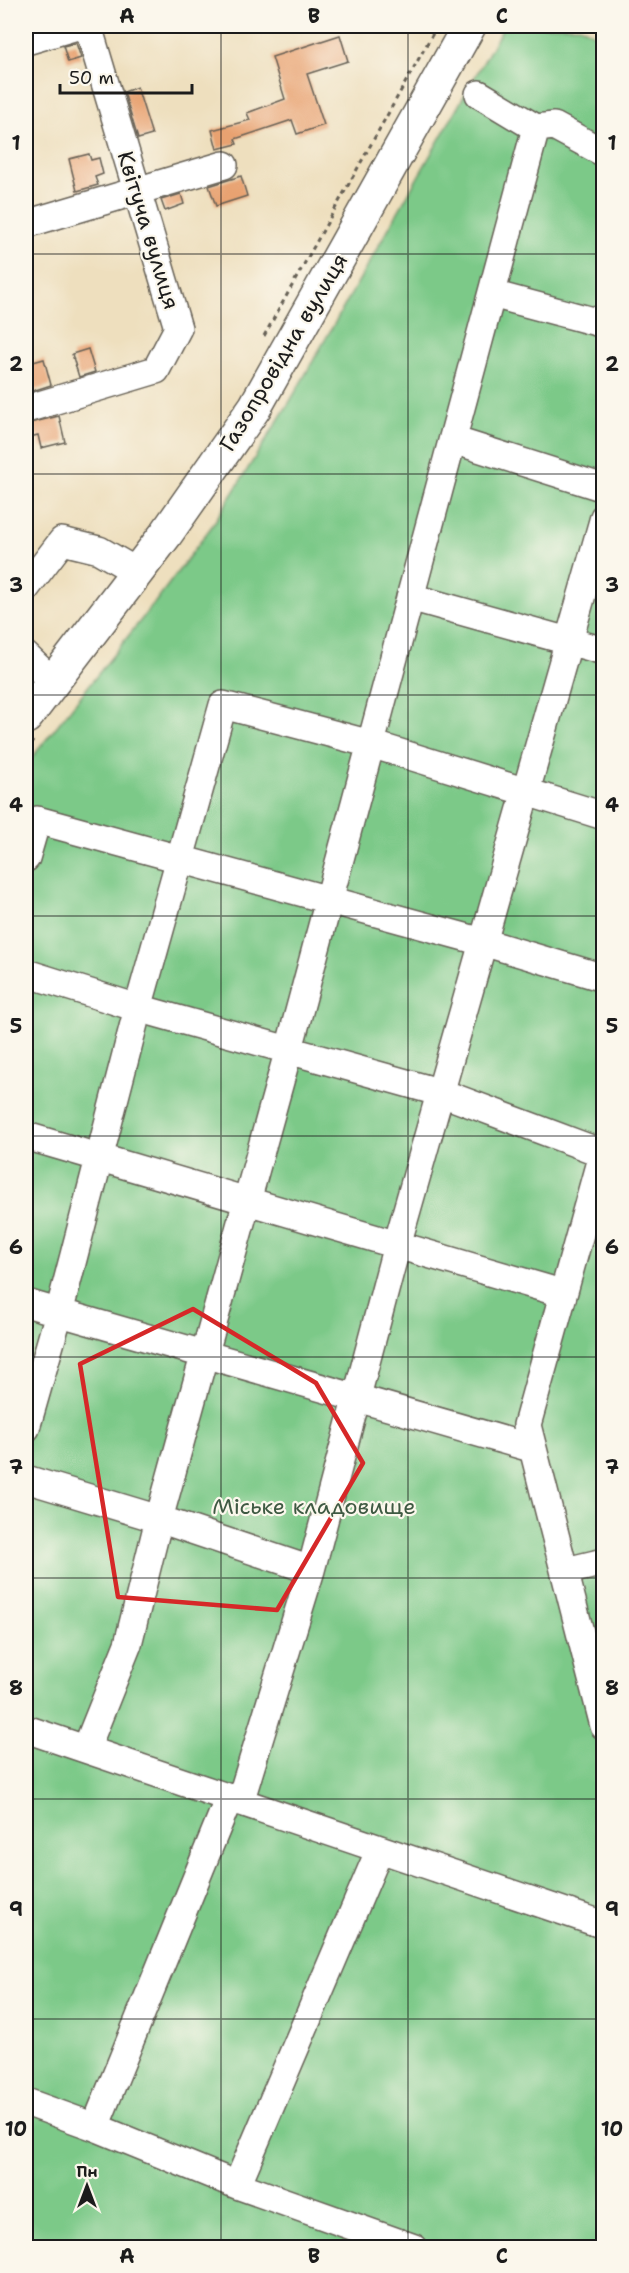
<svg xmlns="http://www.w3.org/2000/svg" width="629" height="2273" font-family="'Shantell Sans',sans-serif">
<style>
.green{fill:#7cc988;stroke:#4c7252;stroke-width:1.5}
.building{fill:#e8a271}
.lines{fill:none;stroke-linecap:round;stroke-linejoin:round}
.minor-casing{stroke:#666055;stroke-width:30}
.major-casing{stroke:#666055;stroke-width:36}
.path{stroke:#666055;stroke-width:3;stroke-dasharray:4.5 4.5;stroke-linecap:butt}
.minor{stroke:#fff;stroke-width:27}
.major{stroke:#fff;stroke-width:33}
.marked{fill:none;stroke:#d62828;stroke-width:4.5;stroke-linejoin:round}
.grid{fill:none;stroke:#1c1c1c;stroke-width:1.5;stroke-opacity:0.55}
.labels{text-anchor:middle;stroke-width:4.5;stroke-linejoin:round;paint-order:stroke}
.street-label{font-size:22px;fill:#1c1c1c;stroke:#fbf7ec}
.park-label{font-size:22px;fill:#3e5942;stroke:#fbf7ec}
.neatline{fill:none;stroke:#1c1c1c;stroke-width:2}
.grid-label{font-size:20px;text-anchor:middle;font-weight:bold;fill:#1c1c1c}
</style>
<rect width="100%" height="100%" fill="#fbf7ec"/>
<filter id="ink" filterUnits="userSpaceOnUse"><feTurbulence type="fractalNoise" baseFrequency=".0167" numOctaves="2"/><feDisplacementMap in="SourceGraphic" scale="12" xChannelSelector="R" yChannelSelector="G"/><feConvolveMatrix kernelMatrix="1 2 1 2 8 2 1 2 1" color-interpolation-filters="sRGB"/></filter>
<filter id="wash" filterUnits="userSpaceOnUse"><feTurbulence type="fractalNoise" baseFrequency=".008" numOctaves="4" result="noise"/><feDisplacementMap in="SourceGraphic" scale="24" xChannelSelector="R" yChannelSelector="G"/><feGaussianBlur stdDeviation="1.35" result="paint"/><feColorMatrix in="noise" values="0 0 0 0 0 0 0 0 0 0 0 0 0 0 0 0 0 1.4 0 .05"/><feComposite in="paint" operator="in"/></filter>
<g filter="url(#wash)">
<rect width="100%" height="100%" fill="#eedfbe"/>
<path class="green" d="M 504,26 L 580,26 L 603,39 L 603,2247 L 26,2247 L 26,765 L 156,601 L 212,526 L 289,403 Z"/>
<g id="blocks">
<path class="building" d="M 340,35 L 348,61 L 307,74 L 324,125 L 297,134 L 292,120 L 235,139 L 237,144 L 217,149 L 212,130 L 250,120 L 247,113 L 285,99 L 272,57 Z
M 76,43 L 81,58 L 68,62 L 63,46 Z
M 137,87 L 152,135 L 138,139 L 124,92 Z
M 89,154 L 91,160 L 99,158 L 103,174 L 95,177 L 98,185 L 77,191 L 69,159 Z
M 241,176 L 247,196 L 216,206 L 209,186 Z
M 181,194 L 184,204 L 165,211 L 161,200 Z
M 88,349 L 95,372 L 79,377 L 72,354 Z
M 44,359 L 51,385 L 26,393 L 26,364 Z
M 59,416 L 65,442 L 41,448 L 38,435 L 26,438 L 26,424 Z"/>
</g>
</g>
<g filter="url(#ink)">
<use href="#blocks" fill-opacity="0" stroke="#666055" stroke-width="1.5"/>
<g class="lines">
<g class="minor-casing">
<path id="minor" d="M 26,41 L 77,26
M 479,94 L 536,128 L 554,126 L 604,153
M 26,224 L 224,165
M 492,294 L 604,324
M 26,409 L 156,370 L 178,328 L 88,26
M 453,440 L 604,488
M 26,588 L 62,541 L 99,550 L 137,572
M 410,597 L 604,651
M 26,656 L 53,682
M 26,858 L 37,820 L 483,942 L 604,978
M 26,973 L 138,1008 L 442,1093 L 602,1153
M 26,1136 L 561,1293
M 604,1147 L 527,1425 L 604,1726
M 26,1303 L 531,1448
M 26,1428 L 59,1313 L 138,1008 L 223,705 L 371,744 L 604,816
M 26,1479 L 159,1519 L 311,1570
M 566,1571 L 604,1562
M 26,1729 L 604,1925
M 86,1749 L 128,1644 L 159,1519 L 289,1049 L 536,128
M 240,1802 L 311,1570 L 397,1245 L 604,517
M 26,2102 L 95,2127 L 237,2185 L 414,2248
M 95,2127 L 229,1798
M 237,2185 L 380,1849"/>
</g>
<g class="major-casing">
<path id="major" d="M 26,717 L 166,534 L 255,407 L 469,26"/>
</g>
<path class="path" d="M 264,336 L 437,26
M 26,751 L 33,741"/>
<use href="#minor" class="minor"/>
<use href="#major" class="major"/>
</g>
</g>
<path class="marked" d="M 193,1309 L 316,1383 L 363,1463 L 277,1610 L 118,1597 L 80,1364 Z"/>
<path class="grid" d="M 221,26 L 221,2248M 408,26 L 408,2248M 26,254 L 604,254M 26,474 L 604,474M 26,695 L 604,695M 26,916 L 604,916M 26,1136 L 604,1136M 26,1357 L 604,1357M 26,1578 L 604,1578M 26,1799 L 604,1799M 26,2019 L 604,2019"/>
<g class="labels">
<g class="street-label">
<text transform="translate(149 230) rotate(73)" y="8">Квітуча вулиця</text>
<text transform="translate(283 352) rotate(-59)" y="8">Газопровідна вулиця</text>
</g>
<g class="park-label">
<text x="314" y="1514">Міське кладовище</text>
</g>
</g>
<rect width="629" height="2273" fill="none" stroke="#fbf7ec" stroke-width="66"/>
<g transform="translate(87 2186)" stroke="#fbf7ec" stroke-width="4.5" paint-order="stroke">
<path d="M0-4.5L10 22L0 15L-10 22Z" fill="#1c1c1c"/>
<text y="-9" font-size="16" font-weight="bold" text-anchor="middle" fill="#1c1c1c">Пн</text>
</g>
<path d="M60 84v9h132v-9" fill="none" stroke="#1c1c1c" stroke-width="3"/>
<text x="69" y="84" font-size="18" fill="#1c1c1c" stroke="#fbf7ec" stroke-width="4.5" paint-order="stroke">50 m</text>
<rect x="33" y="33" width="563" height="2207" class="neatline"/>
<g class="grid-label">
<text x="127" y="23">A</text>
<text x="314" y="23">B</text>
<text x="502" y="23">C</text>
<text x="16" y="150">1</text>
<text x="612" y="150">1</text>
<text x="16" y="371">2</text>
<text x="612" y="371">2</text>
<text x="16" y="592">3</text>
<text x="612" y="592">3</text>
<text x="16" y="812">4</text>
<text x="612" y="812">4</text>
<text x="16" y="1033">5</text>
<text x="612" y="1033">5</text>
<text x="16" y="1254">6</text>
<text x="612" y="1254">6</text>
<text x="16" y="1474">7</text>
<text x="612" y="1474">7</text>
<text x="16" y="1695">8</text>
<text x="612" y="1695">8</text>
<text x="16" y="1916">9</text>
<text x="612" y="1916">9</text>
<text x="16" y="2136">10</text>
<text x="612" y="2136">10</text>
<text x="127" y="2263">A</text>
<text x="314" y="2263">B</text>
<text x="502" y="2263">C</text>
</g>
</svg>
